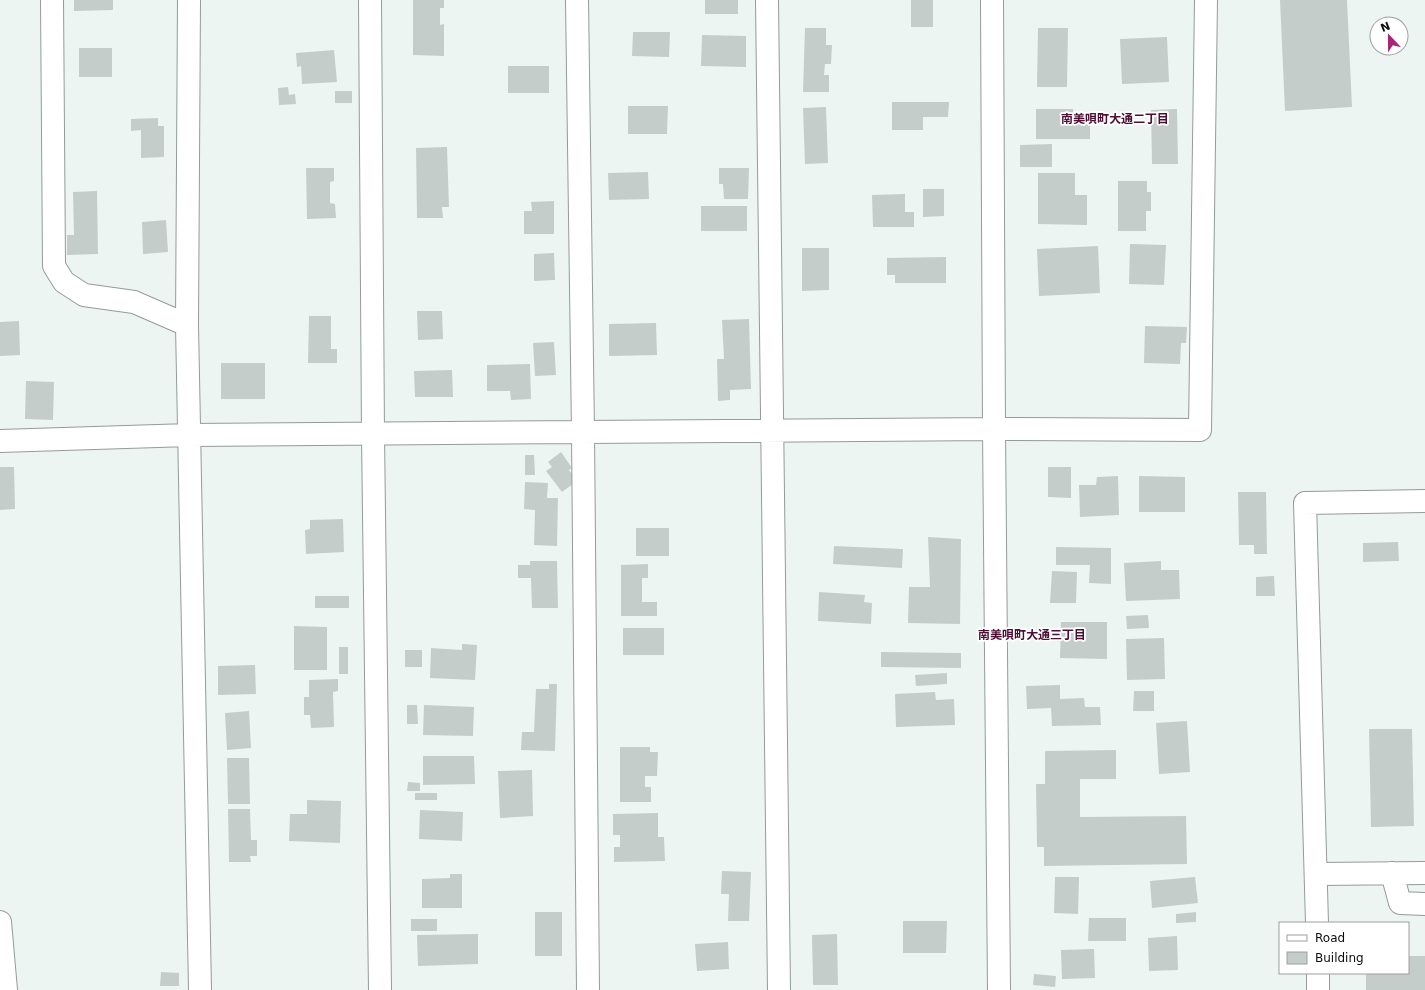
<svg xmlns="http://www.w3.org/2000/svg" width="1425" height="990" font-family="'DejaVu Sans','Noto Sans JP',sans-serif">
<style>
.building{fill:#c5cdca}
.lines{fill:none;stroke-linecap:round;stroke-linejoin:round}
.minor-casing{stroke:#949b99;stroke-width:24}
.minor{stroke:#fff;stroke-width:22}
.labels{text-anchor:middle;stroke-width:3.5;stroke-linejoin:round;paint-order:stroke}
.neighbourhood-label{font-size:12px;font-weight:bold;fill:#4c0e33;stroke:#fff}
</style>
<rect width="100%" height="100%" fill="#edf5f2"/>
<path class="building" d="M 74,0 L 113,0 L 113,10 L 74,11 Z
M 413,0 L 444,0 L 444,8 L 440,8 L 440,25 L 444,24 L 444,56 L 413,55 Z
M 705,0 L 738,0 L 738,14 L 705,14 Z
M 911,0 L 933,0 L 933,27 L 911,27 Z
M 1280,0 L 1347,0 L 1352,107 L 1285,111 Z
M 805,28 L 826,28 L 826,45 L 832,45 L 831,64 L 825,64 L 824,75 L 829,75 L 829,92 L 803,92 Z
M 1038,28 L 1068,28 L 1067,87 L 1037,87 Z
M 633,32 L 670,32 L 669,57 L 632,56 Z
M 702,35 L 746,36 L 746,67 L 701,66 Z
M 1167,37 L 1169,82 L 1122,84 L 1120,39 Z
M 79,48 L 112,48 L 112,77 L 79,77 Z
M 334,50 L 337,82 L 302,84 L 301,66 L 297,67 L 296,53 Z
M 508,66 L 549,66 L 549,93 L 508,93 Z
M 288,87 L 289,95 L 295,94 L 296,104 L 279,105 L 278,88 Z
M 335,91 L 352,91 L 352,103 L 335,103 Z
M 892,102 L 949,102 L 948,117 L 923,117 L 923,130 L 892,130 Z
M 628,106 L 668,106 L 667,134 L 628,134 Z
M 826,107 L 828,163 L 805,164 L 803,108 Z
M 1036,109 L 1073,109 L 1073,117 L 1090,116 L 1090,139 L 1036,139 Z
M 1177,109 L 1178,164 L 1152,164 L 1151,110 Z
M 158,118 L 158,126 L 164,126 L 164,157 L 141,158 L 141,130 L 131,131 L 131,119 Z
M 1052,144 L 1052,167 L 1020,167 L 1020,145 Z
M 447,147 L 449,207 L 442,207 L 443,218 L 417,218 L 416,148 Z
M 306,168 L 334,168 L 334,181 L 330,182 L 330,203 L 335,204 L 336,218 L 307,219 Z
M 719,168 L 749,168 L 748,199 L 724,199 L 723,184 L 719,184 Z
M 648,172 L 649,199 L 609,200 L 608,173 Z
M 1038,173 L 1075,173 L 1075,195 L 1087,195 L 1087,225 L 1038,224 Z
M 1118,181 L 1147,181 L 1147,192 L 1151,192 L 1151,211 L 1146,211 L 1146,231 L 1118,231 Z
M 923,189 L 944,189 L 944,216 L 923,217 Z
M 97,191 L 98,254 L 67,255 L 67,235 L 74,235 L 73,192 Z
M 905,194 L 905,212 L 914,212 L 914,227 L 873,227 L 872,195 Z
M 554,201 L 554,234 L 524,234 L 524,211 L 532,211 L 531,202 Z
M 701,206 L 747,206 L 747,231 L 701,231 Z
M 166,220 L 168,252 L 143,254 L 142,222 Z
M 1130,244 L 1166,245 L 1164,285 L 1129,284 Z
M 1098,246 L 1100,293 L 1039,296 L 1037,249 Z
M 802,248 L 829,248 L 829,290 L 802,291 Z
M 554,253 L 555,280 L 534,281 L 534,254 Z
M 946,257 L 946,283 L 895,283 L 895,275 L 887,275 L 887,258 Z
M 417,311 L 442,311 L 443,339 L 418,340 Z
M 309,316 L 331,316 L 331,349 L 337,349 L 337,363 L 308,363 Z
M 749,319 L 751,389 L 730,390 L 730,400 L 718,401 L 717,359 L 724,359 L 722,320 Z
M 19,321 L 20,355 L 0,356 L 0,322 Z
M 656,323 L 657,355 L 609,356 L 609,324 Z
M 1145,326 L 1187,327 L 1186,343 L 1181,343 L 1180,364 L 1144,363 Z
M 554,342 L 556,375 L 535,376 L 533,343 Z
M 221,363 L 265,363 L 265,399 L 221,399 Z
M 530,364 L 531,399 L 511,400 L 510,391 L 487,391 L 487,365 Z
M 452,370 L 453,397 L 415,397 L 414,371 Z
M 26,381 L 54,382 L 53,420 L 25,419 Z
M 561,452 L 572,468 L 569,470 L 577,481 L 562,492 L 546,471 L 552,467 L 548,462 Z
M 525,455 L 534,455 L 535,475 L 525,475 Z
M 0,467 L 14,467 L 15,509 L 0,510 Z
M 1048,467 L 1071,467 L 1071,498 L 1048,497 Z
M 1118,476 L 1119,515 L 1080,517 L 1079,485 L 1096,485 L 1097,477 Z
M 1139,476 L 1185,477 L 1185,512 L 1139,512 Z
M 525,482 L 548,483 L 547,498 L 558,498 L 557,546 L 534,545 L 535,510 L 524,509 Z
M 1238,492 L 1266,492 L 1267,554 L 1254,554 L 1254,545 L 1239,545 Z
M 343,519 L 344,552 L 306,554 L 305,530 L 310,529 L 310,520 Z
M 636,528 L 669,528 L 669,556 L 636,556 Z
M 928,537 L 961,539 L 960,624 L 908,623 L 909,587 L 930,587 Z
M 1398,542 L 1399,561 L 1363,562 L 1363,543 Z
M 834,546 L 903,549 L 902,568 L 833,564 Z
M 1056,547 L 1111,548 L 1111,584 L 1089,583 L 1090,565 L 1056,565 Z
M 530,561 L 557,561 L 558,608 L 532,608 L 531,578 L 518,578 L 518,565 L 530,565 Z
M 1161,561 L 1161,570 L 1179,570 L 1180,599 L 1126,601 L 1124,563 Z
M 648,564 L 648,578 L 642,578 L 642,602 L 657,602 L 657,616 L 621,616 L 621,565 Z
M 1052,571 L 1077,572 L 1076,603 L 1050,603 Z
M 1274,576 L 1275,596 L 1256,596 L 1256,577 Z
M 819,592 L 865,595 L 864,602 L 872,603 L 871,624 L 818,621 Z
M 315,596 L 349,596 L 349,608 L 315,608 Z
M 1148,615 L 1149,628 L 1127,629 L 1126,616 Z
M 1061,622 L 1107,622 L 1107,659 L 1060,658 Z
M 294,626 L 327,627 L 327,670 L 294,670 Z
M 623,628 L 664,628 L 664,655 L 623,655 Z
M 1164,638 L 1165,679 L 1127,680 L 1126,639 Z
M 462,644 L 477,645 L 475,680 L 430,678 L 431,648 L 462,650 Z
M 339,647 L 348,647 L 348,674 L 339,674 Z
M 405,650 L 422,650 L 422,667 L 405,667 Z
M 881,652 L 961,653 L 961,668 L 881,667 Z
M 255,665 L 256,694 L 218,695 L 218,666 Z
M 947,673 L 947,684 L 916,686 L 915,675 Z
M 338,679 L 338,691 L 333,692 L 334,727 L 311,728 L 310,715 L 304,715 L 304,697 L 309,697 L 309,680 Z
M 549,684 L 557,684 L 555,751 L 521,750 L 522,732 L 534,732 L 536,689 L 549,689 Z
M 1060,685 L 1060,699 L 1084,698 L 1085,707 L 1100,707 L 1101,725 L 1052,726 L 1051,708 L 1027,709 L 1026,686 Z
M 1134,691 L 1154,691 L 1154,711 L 1133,711 Z
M 935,692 L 936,700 L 954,699 L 955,725 L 896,727 L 895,694 Z
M 407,705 L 417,705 L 418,724 L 407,724 Z
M 424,705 L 474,707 L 473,736 L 423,735 Z
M 249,711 L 251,748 L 227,750 L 225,713 Z
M 1187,721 L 1190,772 L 1159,774 L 1156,723 Z
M 1369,729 L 1412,729 L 1414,826 L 1371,827 Z
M 620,747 L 650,747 L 650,752 L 658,752 L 657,776 L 645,776 L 645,787 L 651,787 L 651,802 L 620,802 Z
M 1116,750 L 1116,779 L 1080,779 L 1080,817 L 1186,816 L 1187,864 L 1044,866 L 1044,847 L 1037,847 L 1036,784 L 1045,784 L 1045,751 Z
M 423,756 L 474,756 L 475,784 L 423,785 Z
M 227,758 L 249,758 L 250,804 L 228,804 Z
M 532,770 L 533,816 L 500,818 L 498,771 Z
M 408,782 L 420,783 L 420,791 L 407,791 Z
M 415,793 L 437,793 L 437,800 L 415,800 Z
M 307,800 L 341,801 L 340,843 L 289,841 L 290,814 L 307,814 Z
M 228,809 L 250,809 L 251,840 L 257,840 L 257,856 L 250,856 L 251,862 L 229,862 Z
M 420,810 L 463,812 L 462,841 L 419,839 Z
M 658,813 L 658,837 L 664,837 L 665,861 L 614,862 L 614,847 L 620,847 L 620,835 L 613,835 L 613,814 Z
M 722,871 L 751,872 L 749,921 L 728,921 L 729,894 L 721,894 Z
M 450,874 L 462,874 L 462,908 L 422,908 L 422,879 L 450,878 Z
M 1055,877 L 1079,877 L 1078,914 L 1054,913 Z
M 1195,877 L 1198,903 L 1152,908 L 1150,881 Z
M 535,912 L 562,912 L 562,956 L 535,956 Z
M 1196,912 L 1196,922 L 1176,923 L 1176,914 Z
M 1089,918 L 1126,918 L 1126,941 L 1088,941 Z
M 411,919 L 437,919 L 437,931 L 411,931 Z
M 903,921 L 947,921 L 946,953 L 903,953 Z
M 478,934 L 478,964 L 418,966 L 417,935 Z
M 837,934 L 838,985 L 813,985 L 812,935 Z
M 1177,936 L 1178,970 L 1149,971 L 1148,938 Z
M 728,942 L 729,969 L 697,971 L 695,944 Z
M 1094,949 L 1095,978 L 1062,979 L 1061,950 Z
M 1408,956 L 1425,956 L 1425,990 L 1366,990 L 1366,973 L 1408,973 Z
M 161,972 L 179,973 L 179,986 L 160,986 Z
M 1034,974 L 1056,976 L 1055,987 L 1033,985 Z"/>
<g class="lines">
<g class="minor-casing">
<path id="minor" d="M 52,0 L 54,266 L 64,282 L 84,295 L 134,302 L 187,325
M 189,0 L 187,325 L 200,990
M 370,0 L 373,434 L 380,990
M 577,0 L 583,432 L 588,990
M 767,0 L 779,990
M 992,0 L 994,429 L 999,990
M 0,441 L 189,435 L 994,429 L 1200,430 L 1206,0
M 1392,873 L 1400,903 L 1425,904
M 1316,874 L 1425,873
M 0,922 L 6,990
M 1317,923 L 1305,503 L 1425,501
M 1318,973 L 1318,990"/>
</g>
<use href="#minor" class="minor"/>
</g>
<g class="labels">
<g class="neighbourhood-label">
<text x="1115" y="123">南美唄町大通二丁目</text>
<text x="1032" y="639">南美唄町大通三丁目</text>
</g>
</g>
<rect x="1279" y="922" width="130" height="52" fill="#ffffff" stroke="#9e9f9e"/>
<rect x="1287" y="935" width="20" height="6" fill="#ffffff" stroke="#9e9f9e"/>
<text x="1315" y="942" font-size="12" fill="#0c0e0d">Road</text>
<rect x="1287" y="952" width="20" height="12" fill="#c5cdca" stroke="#9e9f9e"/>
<text x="1315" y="962" font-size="12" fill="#0c0e0d">Building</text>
<g transform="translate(1389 36) rotate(338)"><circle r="19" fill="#ffffff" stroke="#9e9f9e"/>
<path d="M0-3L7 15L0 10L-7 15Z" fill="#a72674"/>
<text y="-6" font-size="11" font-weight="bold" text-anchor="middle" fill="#0c0e0d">N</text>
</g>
</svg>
